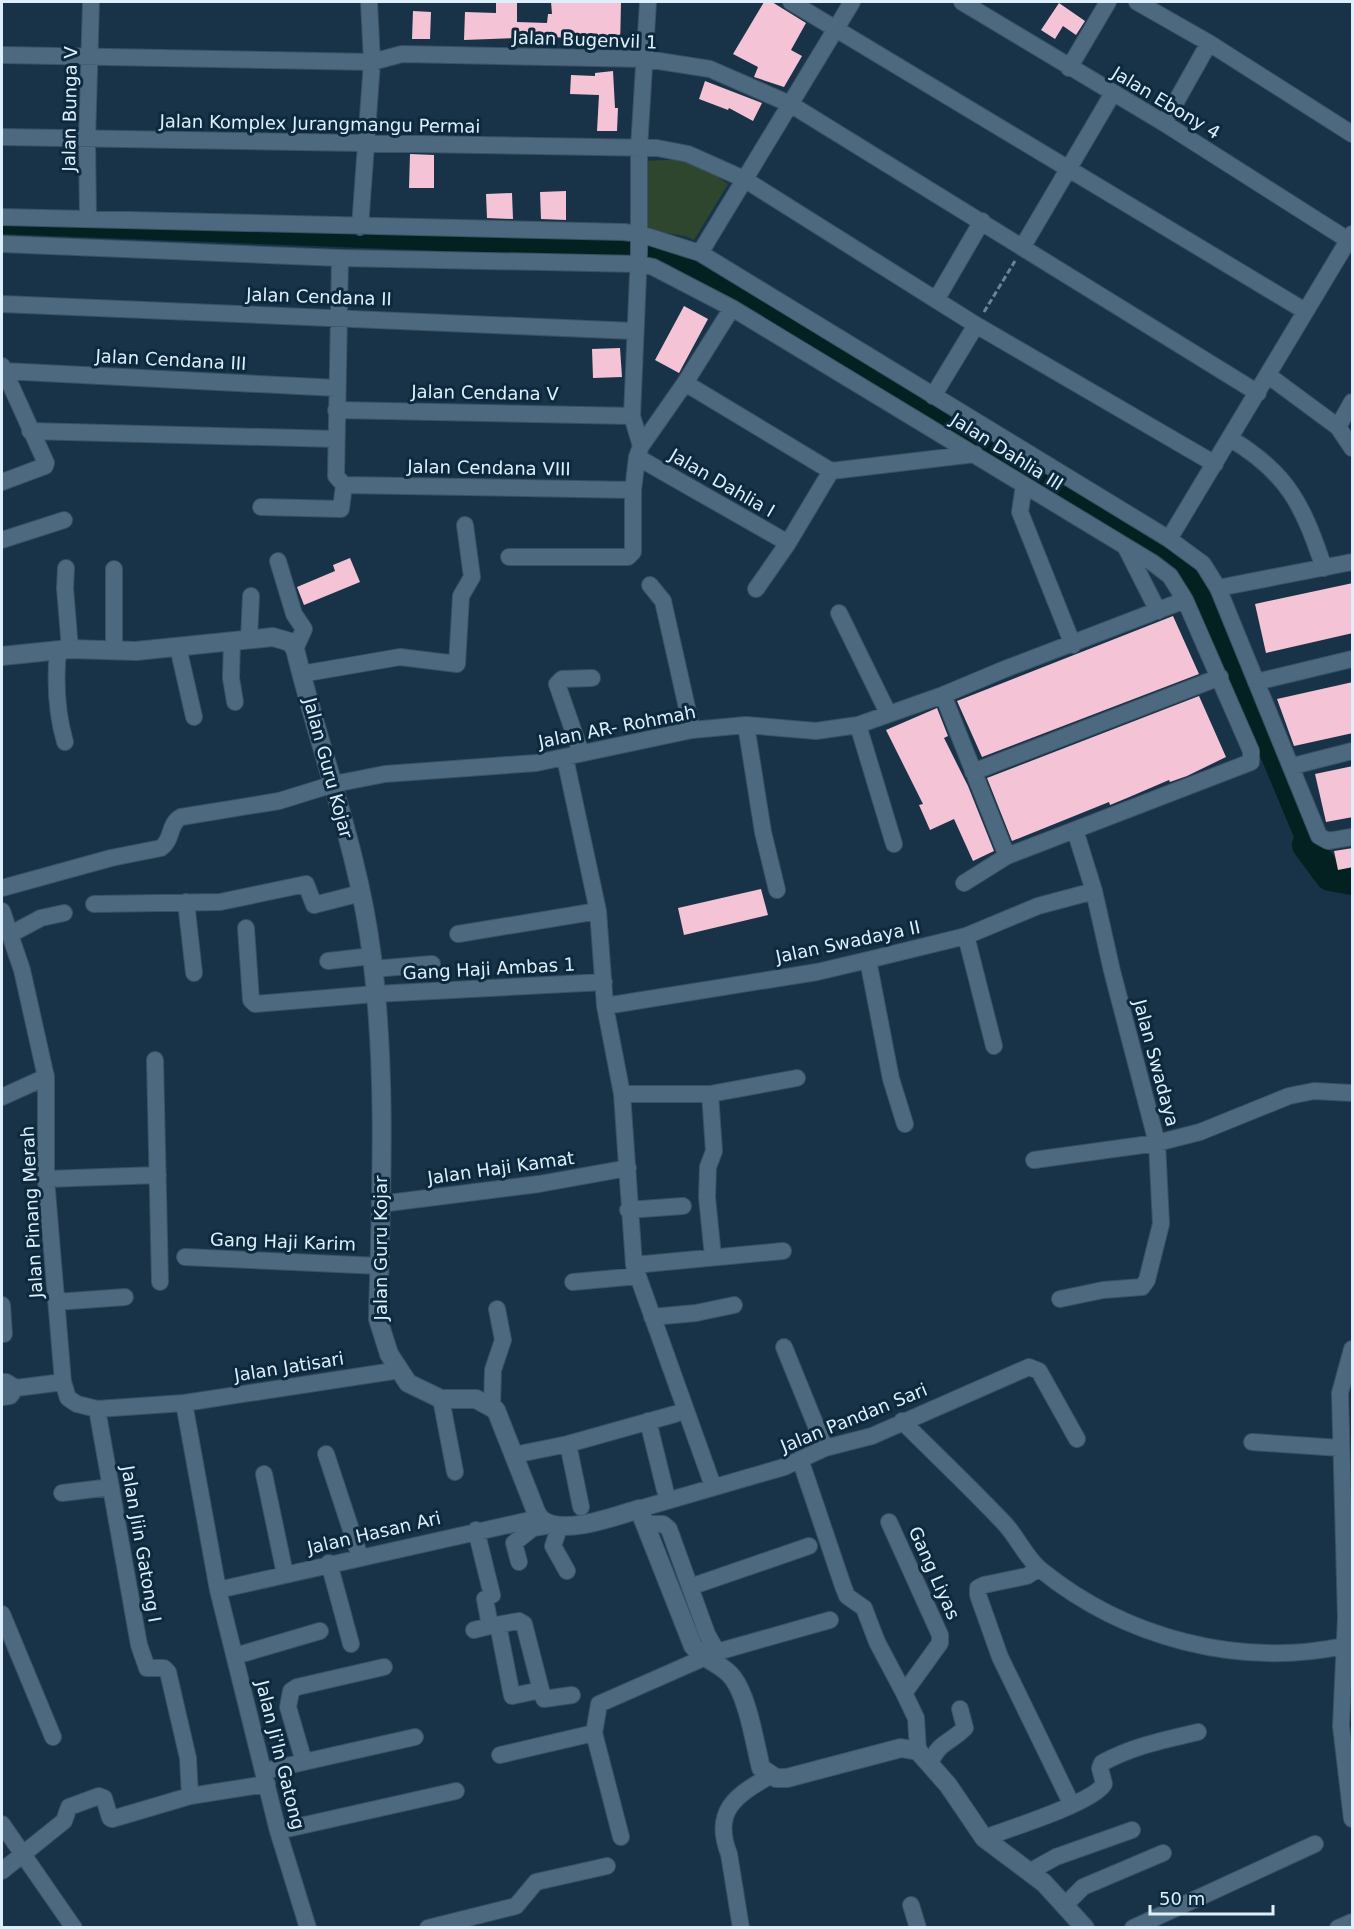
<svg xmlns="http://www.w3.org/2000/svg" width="1354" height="1929" font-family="'DejaVu Sans',sans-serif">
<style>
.green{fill:#2e462e}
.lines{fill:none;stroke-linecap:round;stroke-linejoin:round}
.canal{stroke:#032121;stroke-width:18}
.river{stroke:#032121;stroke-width:30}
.building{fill:#f4c3d5}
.street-casing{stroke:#3a5163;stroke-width:18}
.secondary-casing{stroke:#3a5163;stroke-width:20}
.path{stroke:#6b8294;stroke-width:3;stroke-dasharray:6 3;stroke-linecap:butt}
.street{stroke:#4c697f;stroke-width:16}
.secondary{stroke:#4c697f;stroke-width:18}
.labels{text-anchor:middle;stroke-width:6;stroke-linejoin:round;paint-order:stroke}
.street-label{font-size:18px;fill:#deeffc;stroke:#0d293d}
</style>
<rect width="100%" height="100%" fill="#183348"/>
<path class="green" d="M 691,159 L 728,184 L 694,240 L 685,236 L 641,229 L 643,161 Z"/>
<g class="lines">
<path class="canal" d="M 2,225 L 627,249 L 659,251 L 672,256 L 1172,558 L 1190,575 L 1206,604 L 1307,845"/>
<path class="river" d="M 1307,845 L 1330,876 L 1352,880"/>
</g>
<path class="building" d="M 496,2 L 517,2 L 517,22 L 547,23 L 548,14 L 552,14 L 551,2 L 621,2 L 620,47 L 569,43 L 570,38 L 534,36 L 534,41 L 516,40 L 516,38 L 464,40 L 465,12 L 496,13 Z
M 764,2 L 772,2 L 806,23 L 791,50 L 802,56 L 784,87 L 754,77 L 758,67 L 733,54 Z
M 1059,3 L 1085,21 L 1076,35 L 1063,26 L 1055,39 L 1041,30 Z
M 413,11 L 431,12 L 430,39 L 412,39 Z
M 613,71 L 615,108 L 618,108 L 617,131 L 597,131 L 599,95 L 570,94 L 571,75 L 595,76 L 595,73 Z
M 705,81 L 762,103 L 753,121 L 729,108 L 728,110 L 699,99 Z
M 410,154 L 434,155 L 434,188 L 409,188 Z
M 566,191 L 566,220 L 541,219 L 540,192 Z
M 512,193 L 513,219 L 487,218 L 486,194 Z
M 684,306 L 708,319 L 679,373 L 655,360 Z
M 620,348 L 622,377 L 593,378 L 592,349 Z
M 350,558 L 360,582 L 304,605 L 297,587 L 335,571 L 333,565 Z
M 1353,583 L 1353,633 L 1266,653 L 1255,604 Z
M 1173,616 L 1199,674 L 982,757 L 957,701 Z
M 1353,682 L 1353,733 L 1294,746 L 1277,699 Z
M 1199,696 L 1226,757 L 1187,776 L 1170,782 L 1169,780 L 1127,798 L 1110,805 L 1109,802 L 1012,841 L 987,778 Z
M 937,708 L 948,736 L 944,738 L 968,786 L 994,851 L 973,861 L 954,819 L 930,830 L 919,805 L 923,804 L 886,730 Z
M 1353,766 L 1353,817 L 1326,822 L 1315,774 Z
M 1353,848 L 1353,867 L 1338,870 L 1334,851 Z
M 761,889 L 768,915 L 684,935 L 678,908 Z"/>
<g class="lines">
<g class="street-casing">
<path id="street" d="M 791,2 L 1305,311
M 962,2 L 1164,123 L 1348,240
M 1137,2 L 1209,43 L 1352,134
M 2,55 L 372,62 L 402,54 L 646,59 L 710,69 L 790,104 L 1258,393
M 1069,68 L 1108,2
M 1164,123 L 1209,43
M 2,137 L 657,148 L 688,154 L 744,179 L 976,325 L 1215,464
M 2,217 L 624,232 L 640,234 L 700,253 L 1169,539 L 1203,564 L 1218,588 L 1319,836 L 1328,841 L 1352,837
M 88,218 L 87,140 L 91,2
M 360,227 L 372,62 L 369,2
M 2,244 L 340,258 L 639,264 L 653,267 L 732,308 L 1153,563 L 1170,576 L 1185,600 L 1251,751 L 1251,762 L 1007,856 L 964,883
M 1023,246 L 1113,93
M 700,253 L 852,2
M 340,258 L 336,476 L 344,485
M 936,300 L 982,221
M 2,304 L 634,331
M 2,366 L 46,463 L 45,466 L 2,482
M 4,371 L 337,388
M 1269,376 L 1338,427 L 1352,448
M 685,383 L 831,471
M 933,396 L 976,325
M 336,410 L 632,416
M 1338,427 L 1352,402
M 30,431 L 336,439
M 1231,439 C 1289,474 1303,506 1324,568
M 641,446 L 685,383 L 732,308
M 637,457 L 788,543
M 831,471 L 975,454
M 344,485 L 633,490
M 1024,485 L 1020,512 L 1073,645
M 261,507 L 341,509 L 344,485
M 1169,539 L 1352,234
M 2,540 L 64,520
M 1125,546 L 1158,611
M 509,557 L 628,557 L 633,552 L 633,490 L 637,457 L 641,446 L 632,416 L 639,251 L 639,148 L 648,2
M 278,561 L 294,614 L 304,629 L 295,649
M 66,568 L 65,588 L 70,649
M 650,585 L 663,601 L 692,730
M 1218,588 L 1352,562
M 756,589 L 788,543 L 831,471
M 839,613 L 888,713
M 249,639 L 251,596
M 232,641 L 231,678 L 235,702
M 178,647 L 194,717
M 58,650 C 55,681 56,711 65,742
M 114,650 L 114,569
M 301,674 L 400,657 L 457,664 L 461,596 L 472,577 L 465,525
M 1256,682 L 1352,659
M 943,695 L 1007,856
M 746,725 L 763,832 L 777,890
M 858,725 L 894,844
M 581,753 L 557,684 L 562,679 L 592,678
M 565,758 L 598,911 L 605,1006 L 622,1094 L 634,1265 L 713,1486
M 1293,766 L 1352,751
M 973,772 L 1220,677
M 2,888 L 111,858 L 161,848 C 173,840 168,824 181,817 L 279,801 L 334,784 L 385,774 L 536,763 L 692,730 L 746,725 L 816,731 L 858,725 L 943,695 L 1005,669 L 1185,600
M 186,902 L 194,973
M 94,904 L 220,902 L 306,884 L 314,905 L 361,893
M 2,911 L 22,970 L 46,1077 L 46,1179 L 63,1382 L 68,1398 L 77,1404 L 97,1409 L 184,1403 L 400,1370
M 246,928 L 251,1000 L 255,1004 L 375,994 L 604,982
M 11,934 L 41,918 L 64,913
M 458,934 L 598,911
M 966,936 L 994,1046
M 868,960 L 891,1079 L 905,1124
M 328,961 L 372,956
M 373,969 L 432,964
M 605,1006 L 817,972 L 868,960 L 966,936 L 1038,906 L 1094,891
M 155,1060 L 160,1282
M 622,1094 L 710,1094 L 714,1151 L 708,1167 L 707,1197 L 713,1257
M 710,1094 L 797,1078
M 2,1097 L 46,1077
M 1034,1160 L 1157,1143 L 1200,1132 L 1289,1096 L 1314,1091 L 1352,1093
M 46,1179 L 158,1175
M 380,1204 L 539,1184 L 628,1168
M 628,1210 L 683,1206
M 185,1257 L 380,1266
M 634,1265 L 783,1251
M 573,1282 L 638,1276
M 1060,1299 L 1103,1290 L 1142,1287 L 1147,1280 L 1161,1224 L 1157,1143 L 1112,971 L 1094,891 L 1075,830
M 56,1302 L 125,1297
M 2,1305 L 4,1334
M 652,1317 L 696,1313 L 734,1305
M 784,1347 L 825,1448
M 1352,1349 L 1340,1393 L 1346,1618 L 1341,1726 L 1352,1819
M 2,1382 L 6,1382 L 16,1388 L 10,1396 L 2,1397
M 16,1388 L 63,1382
M 441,1399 L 455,1472
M 184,1403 L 218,1590 L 278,1831 L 308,1928
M 492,1406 L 493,1370 L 503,1340 L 497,1309
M 97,1409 L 139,1645 L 147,1668 L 164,1668 L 168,1672 L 188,1758 L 190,1796
M 648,1421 L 665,1490
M 902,1421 C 936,1455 972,1489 1005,1524 C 1018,1538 1026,1558 1041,1570 C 1125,1638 1239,1668 1344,1646
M 1252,1442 L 1340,1448
M 568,1444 L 581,1507
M 326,1454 L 360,1557
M 514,1455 L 568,1444 L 675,1414
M 800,1459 L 843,1586 L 847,1596 L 864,1608 L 877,1642 L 904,1693
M 264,1474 L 285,1574
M 62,1493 L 111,1487
M 639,1509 L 784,1467 L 825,1448 L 872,1436 L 1029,1367 L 1039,1371 L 1077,1439
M 889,1522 L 940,1635 L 940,1643 L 904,1693 L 916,1718 L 918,1751
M 645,1524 L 663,1524 L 669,1529 L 707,1634 L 717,1652
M 560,1525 L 553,1546 L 567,1571
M 476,1530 L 492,1595 L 485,1599 L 490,1626 L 519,1621 L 524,1624 L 541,1690 L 512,1696 L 498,1625
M 519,1562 L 514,1543 L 533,1528 L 545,1526
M 329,1563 L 351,1644
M 1038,1569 L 1027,1576 L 984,1585 L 978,1588 L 978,1595 L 1000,1657 L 1072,1805
M 690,1587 L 809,1546
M 218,1590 L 539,1518
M 2,1614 L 53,1737
M 474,1630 L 490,1626
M 235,1656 L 320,1631
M 541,1690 L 544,1699 L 572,1695
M 500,1755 L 594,1733
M 304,1762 L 288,1707 L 291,1691 L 297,1687 L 384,1667
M 930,1763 C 941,1740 949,1744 965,1728 L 960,1709
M 264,1771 L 415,1737
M 2,1824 L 74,1928
M 278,1831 L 456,1791
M 621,1837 L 594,1733 L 599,1704 L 717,1652 L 830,1620
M 984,1838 C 1008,1829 1093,1803 1104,1784 L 1100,1768 L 1102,1763 C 1133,1746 1164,1740 1198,1732
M 2,1871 L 64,1821 L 69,1807 L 99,1796 L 104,1798 L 110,1818 L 112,1819 L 190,1796 L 267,1784
M 1029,1872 L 1056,1857 L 1132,1830
M 911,1905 L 918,1928
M 1065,1905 L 1083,1887 L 1163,1853
M 428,1928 L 516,1906 L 536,1882 L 607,1866
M 741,1928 L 729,1854 C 712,1811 736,1795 770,1776
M 1133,1928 L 1315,1844
M 1338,1928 L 1352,1922"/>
</g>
<g class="secondary-casing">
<path id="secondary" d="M 2,656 L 70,649 L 136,651 L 273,637 L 290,642 L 295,649 C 320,752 359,851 372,957 C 387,1077 381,1198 378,1319 L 389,1354 L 408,1383 L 441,1399 L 476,1399 L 496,1410 L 533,1504 C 535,1509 537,1516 542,1520 C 563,1536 616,1516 639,1509 L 693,1646 C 706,1662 722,1663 733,1678 C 748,1698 755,1744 761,1768 L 776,1778 L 787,1778 L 901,1748 L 918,1751 L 948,1785 L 984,1838 L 1044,1883 L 1085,1928"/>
</g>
<path class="path" d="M 984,312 L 1015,261"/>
<use href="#street" class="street"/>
<use href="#secondary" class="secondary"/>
</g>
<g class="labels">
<g class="street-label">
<text transform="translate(585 40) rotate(2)" y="6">Jalan Bugenvil 1</text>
<text transform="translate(1166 103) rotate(31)" y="6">Jalan Ebony 4</text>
<text transform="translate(70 109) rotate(-89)" y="6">Jalan Bunga V</text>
<text transform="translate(320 124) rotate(1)" y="6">Jalan Komplex Jurangmangu Permai</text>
<text transform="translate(319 297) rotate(2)" y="6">Jalan Cendana II</text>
<text transform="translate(171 360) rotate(3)" y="6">Jalan Cendana III</text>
<text transform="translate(485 393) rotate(1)" y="6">Jalan Cendana V</text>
<text transform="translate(1007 452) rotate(32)" y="6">Jalan Dahlia III</text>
<text transform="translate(489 468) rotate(1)" y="6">Jalan Cendana VIII</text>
<text transform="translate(722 483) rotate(30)" y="6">Jalan Dahlia I</text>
<text transform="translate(617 727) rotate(-11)" y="6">Jalan AR- Rohmah</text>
<text transform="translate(328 768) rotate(75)" y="6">Jalan Guru Kojar</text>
<text transform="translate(848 942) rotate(-12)" y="6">Jalan Swadaya II</text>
<text transform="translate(489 969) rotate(-3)" y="6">Gang Haji Ambas 1</text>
<text transform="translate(1156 1063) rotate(75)" y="6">Jalan Swadaya</text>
<text transform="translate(501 1168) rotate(-8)" y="6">Jalan Haji Kamat</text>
<text transform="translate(32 1212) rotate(-93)" y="6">Jalan Pinang Merah</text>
<text transform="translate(283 1242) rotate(2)" y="6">Gang Haji Karim</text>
<text transform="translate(381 1248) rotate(-90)" y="6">Jalan Guru Kojar</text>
<text transform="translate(289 1367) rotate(-9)" y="6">Jalan Jatisari</text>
<text transform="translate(854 1418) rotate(-22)" y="6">Jalan Pandan Sari</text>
<text transform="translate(374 1533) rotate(-13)" y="6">Jalan Hasan Ari</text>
<text transform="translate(141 1544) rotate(80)" y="6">Jalan Jiin Gatong I</text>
<text transform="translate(934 1573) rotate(66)" y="6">Gang Liyas</text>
<text transform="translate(280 1755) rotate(76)" y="6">Jalan Ji'ln Gatong</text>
</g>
</g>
<rect width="1354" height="1929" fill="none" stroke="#deeffc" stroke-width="6"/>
<path d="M1150 1905v9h123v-9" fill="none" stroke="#deeffc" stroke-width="3"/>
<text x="1159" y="1905" font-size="18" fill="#deeffc" stroke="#0d293d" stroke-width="4.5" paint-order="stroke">50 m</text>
</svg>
